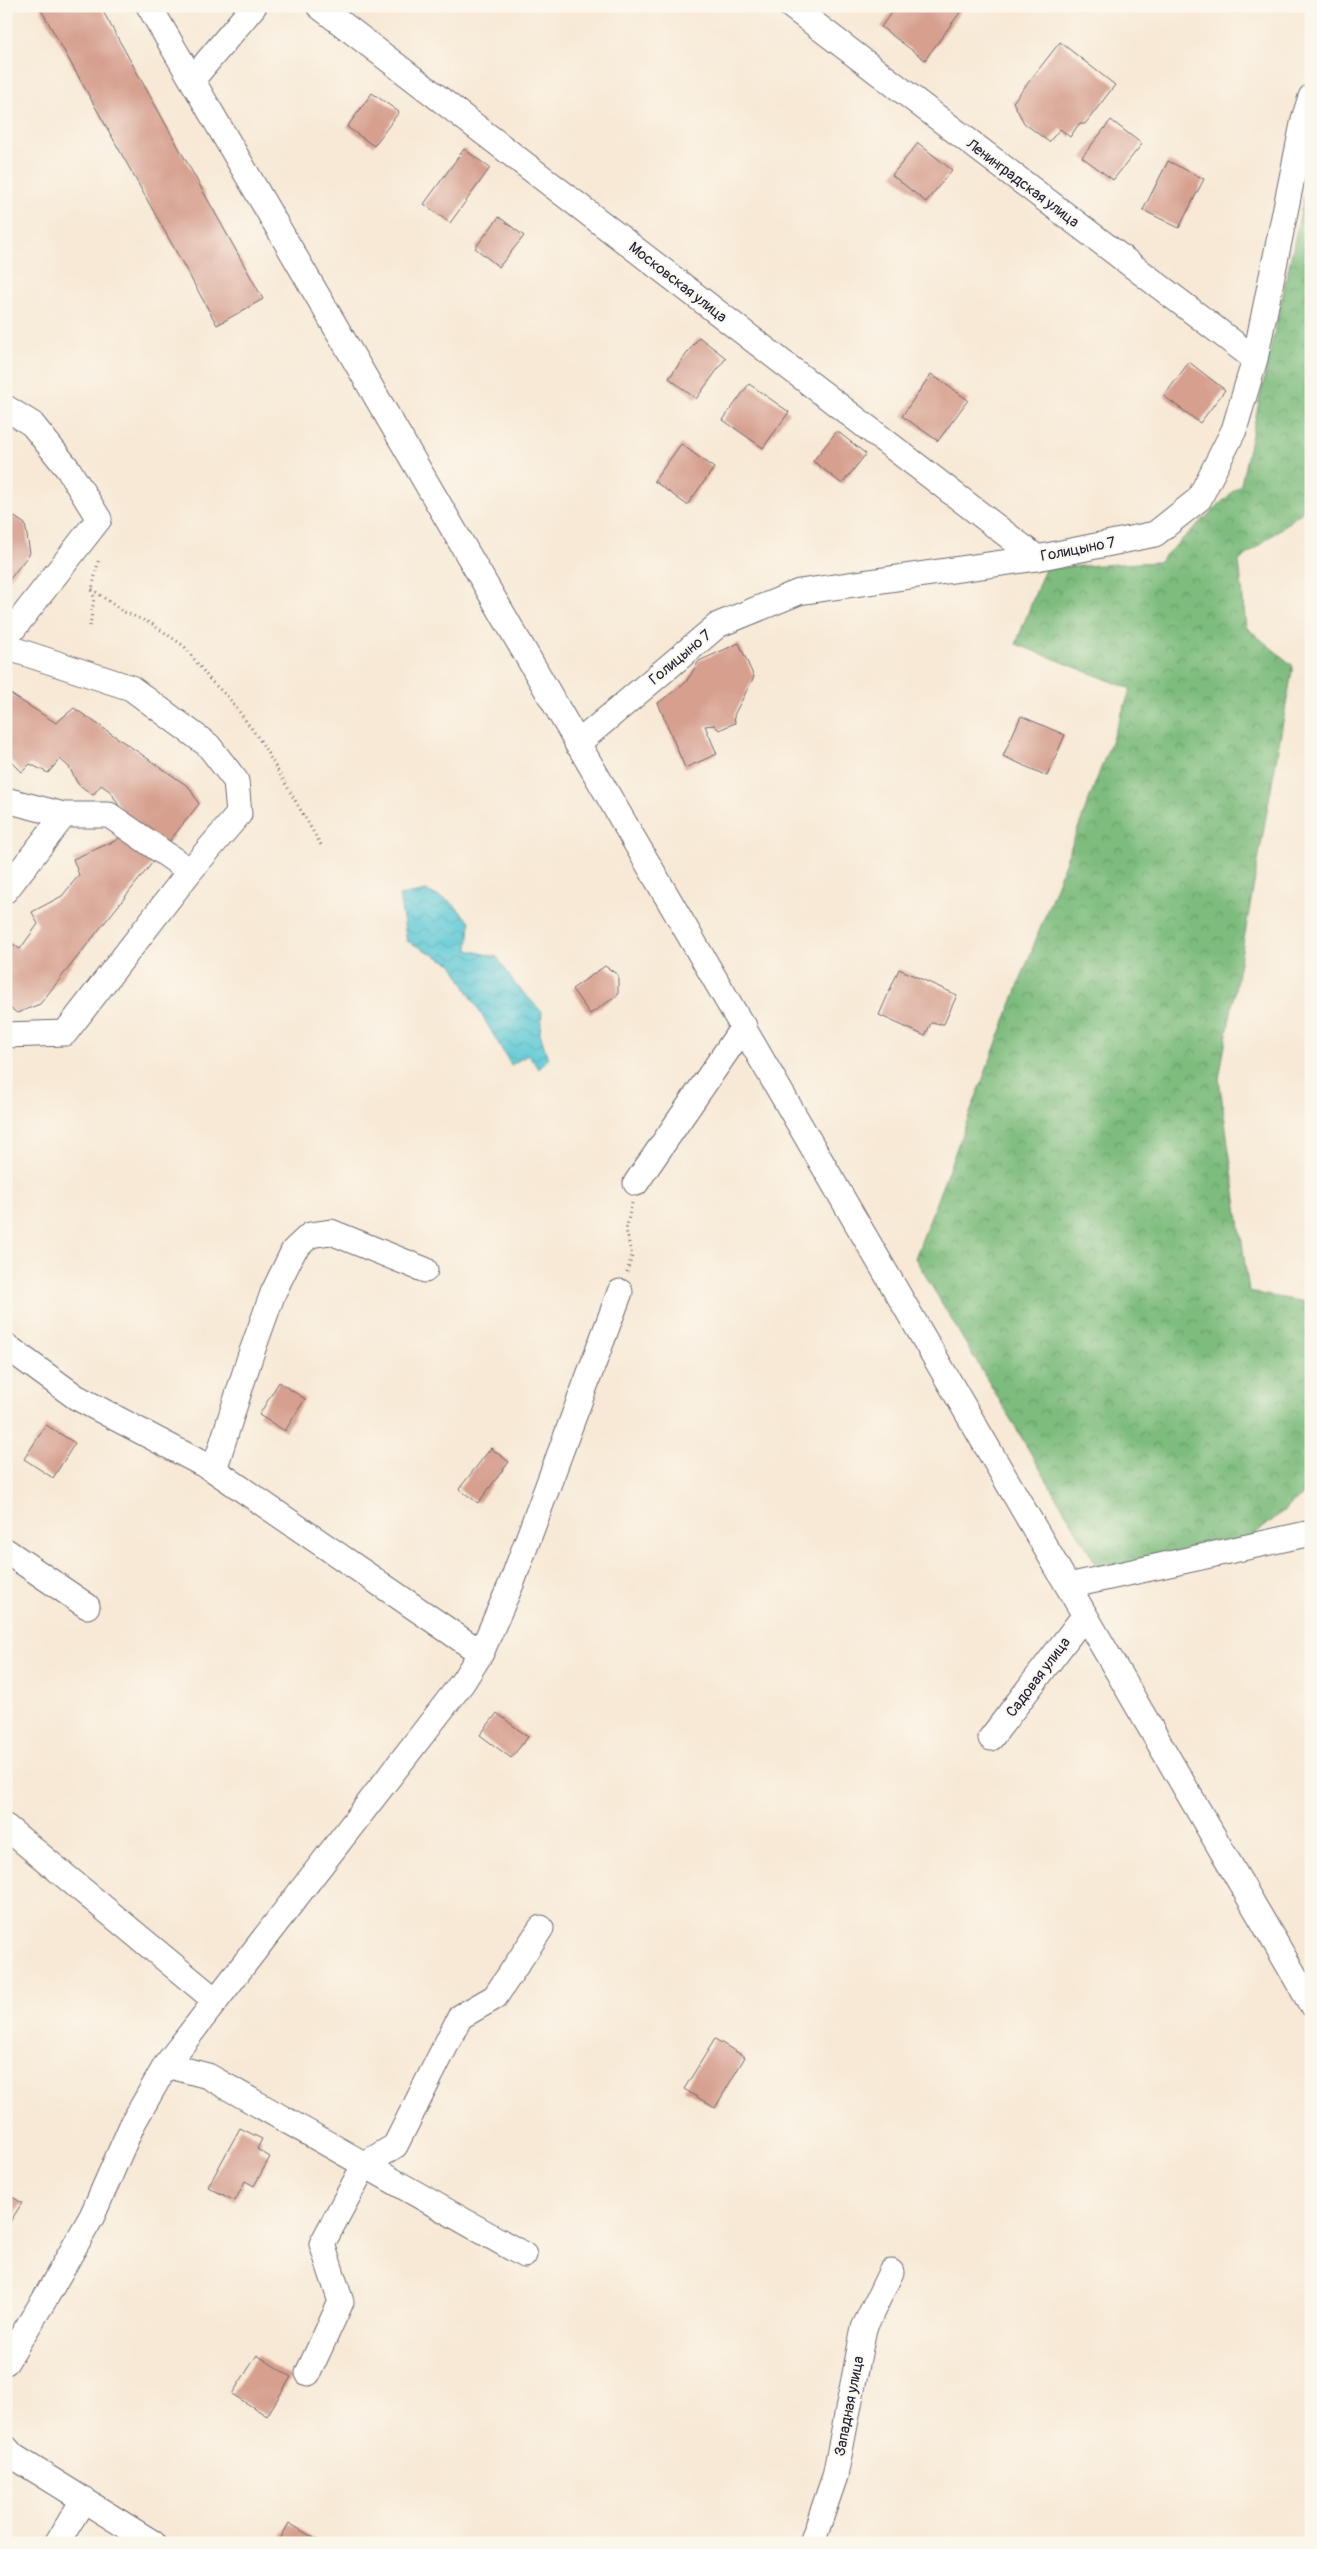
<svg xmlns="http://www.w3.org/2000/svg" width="1317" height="2549" font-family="Pangolin,sans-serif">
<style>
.forest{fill:url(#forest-crowns);stroke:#506f5c}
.water{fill:url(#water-waves);stroke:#407688}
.building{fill:#d69f8e}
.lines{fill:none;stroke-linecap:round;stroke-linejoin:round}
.minor-casing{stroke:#6d6871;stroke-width:27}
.path{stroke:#6d6871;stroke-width:3;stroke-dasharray:1 4;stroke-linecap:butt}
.minor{stroke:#fff;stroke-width:25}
.labels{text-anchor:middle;stroke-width:4;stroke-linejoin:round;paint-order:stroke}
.street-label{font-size:15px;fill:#22223b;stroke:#fbf7ec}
</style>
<defs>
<pattern id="forest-crowns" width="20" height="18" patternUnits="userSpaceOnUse" patternTransform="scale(1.25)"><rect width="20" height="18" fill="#7dbc7d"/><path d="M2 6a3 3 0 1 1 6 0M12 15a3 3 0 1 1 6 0" fill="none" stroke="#669868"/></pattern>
<pattern id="water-waves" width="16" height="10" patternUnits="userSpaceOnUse" patternTransform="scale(1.25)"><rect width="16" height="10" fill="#5dc9d5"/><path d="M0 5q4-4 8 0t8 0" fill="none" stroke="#51acb8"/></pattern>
</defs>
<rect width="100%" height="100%" fill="#fbf7ec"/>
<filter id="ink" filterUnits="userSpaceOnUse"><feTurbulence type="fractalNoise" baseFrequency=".02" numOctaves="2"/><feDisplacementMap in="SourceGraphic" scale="10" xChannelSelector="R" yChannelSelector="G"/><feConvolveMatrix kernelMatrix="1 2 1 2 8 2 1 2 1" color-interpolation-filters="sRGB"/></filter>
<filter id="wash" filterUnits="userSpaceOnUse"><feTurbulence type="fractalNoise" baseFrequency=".0096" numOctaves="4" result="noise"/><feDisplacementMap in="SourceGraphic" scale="20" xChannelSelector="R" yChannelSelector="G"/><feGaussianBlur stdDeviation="1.12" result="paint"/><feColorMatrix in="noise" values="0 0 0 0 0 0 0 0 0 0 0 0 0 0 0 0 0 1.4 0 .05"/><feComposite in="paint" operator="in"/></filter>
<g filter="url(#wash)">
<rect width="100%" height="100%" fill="#f7e9d5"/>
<path class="forest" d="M 1311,166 L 1311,505 L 1239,561 L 1246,627 L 1293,666 L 1219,1079 L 1249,1292 L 1311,1303 L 1311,1488 L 1251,1538 L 1100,1570 L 915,1258 L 1131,689 L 1016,644 L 1045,568 L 1158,562 L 1241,484 Z"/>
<path class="water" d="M 427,891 L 452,903 L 470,922 L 468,950 L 497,957 L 515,984 L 542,1012 L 540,1033 L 548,1059 L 539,1069 L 528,1055 L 511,1065 L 452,964 L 407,941 L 399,896 Z"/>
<g id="blocks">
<path class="building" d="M 39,6 L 100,6 L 263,299 L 217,325 Z
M 896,6 L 963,6 L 964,7 L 925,60 L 881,27 Z
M 1060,42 L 1115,85 L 1085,124 L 1079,124 L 1070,137 L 1060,129 L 1049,142 L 1024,123 L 1013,102 Z
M 372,93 L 399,112 L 374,146 L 347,127 Z
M 1111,120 L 1142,144 L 1113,180 L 1082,157 Z
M 918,143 L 952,170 L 926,202 L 892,175 Z
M 464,149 L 490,168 L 450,223 L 424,204 Z
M 1168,161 L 1204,179 L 1179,228 L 1143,210 Z
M 499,217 L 524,236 L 499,267 L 475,248 Z
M 699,337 L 726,358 L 696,399 L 669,378 Z
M 1189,362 L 1225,390 L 1200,423 L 1164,396 Z
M 931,374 L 968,400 L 938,441 L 902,416 Z
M 749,384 L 789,412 L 763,448 L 723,420 Z
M 837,431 L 866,454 L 842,484 L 813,461 Z
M 681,444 L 714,468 L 687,505 L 654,481 Z
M 6,511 L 25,524 L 30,553 L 6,584 Z
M 739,643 L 754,677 L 734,715 L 735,723 L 719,730 L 714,725 L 705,726 L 717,754 L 685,768 L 658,703 L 686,682 L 699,661 Z
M 6,691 L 56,723 L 74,708 L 189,787 L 199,804 L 40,1004 L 17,1013 L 6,1005 L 6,947 L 10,942 L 20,949 L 38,924 L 32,912 L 62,896 L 79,875 L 73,859 L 117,840 L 130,826 L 111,792 L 101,785 L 93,795 L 78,784 L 69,767 L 60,759 L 48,773 L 30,764 L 22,772 L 9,759 L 6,755 Z
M 1021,716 L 1065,735 L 1047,776 L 1003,756 Z
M 605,966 L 618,975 L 618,995 L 590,1014 L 572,989 Z
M 899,969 L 957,995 L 944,1024 L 931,1023 L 925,1036 L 879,1015 Z
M 279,1382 L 305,1399 L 285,1431 L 259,1415 Z
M 46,1425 L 75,1443 L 53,1478 L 24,1459 Z
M 491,1448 L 509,1462 L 478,1503 L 459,1489 Z
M 497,1713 L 528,1737 L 511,1758 L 480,1735 Z
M 715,2039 L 745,2057 L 715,2108 L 684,2089 Z
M 240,2128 L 262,2139 L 257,2149 L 270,2157 L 254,2186 L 245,2181 L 235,2201 L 208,2187 Z
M 6,2193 L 22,2203 L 8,2225 L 6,2224 Z
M 257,2355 L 291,2377 L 267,2416 L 232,2394 Z
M 289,2523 L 322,2543 L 278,2543 Z"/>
</g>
</g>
<g filter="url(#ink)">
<use href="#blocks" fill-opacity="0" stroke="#6d6871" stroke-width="1"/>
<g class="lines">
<g class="minor-casing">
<path id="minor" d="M 149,6 L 1311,2004
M 319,6 L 1037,558
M 791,6 L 1255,359
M 192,80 L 254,6
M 6,408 L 32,424 L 68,469 L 99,519 L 6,638
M 6,647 L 131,688 L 208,745 L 236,781 L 239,814 L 190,871 L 65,1033 L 6,1035
M 577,744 L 718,625 L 799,592 L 1037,558 L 1155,534 L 1199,499 L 1234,430 L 1255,359 L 1304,119 L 1311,97
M 6,800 L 64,815 L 6,890
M 64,815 L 109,815 L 190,871
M 636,1183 L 744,1026
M 6,1346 L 76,1397 L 214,1470 L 481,1653
M 214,1470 L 250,1357 L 273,1293 L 294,1250 L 310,1235 L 331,1232 L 425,1270
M 6,1551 L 87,1606
M 1068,1586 L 1311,1533
M 991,1738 L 1085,1615
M 6,1827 L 216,2001
M 166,2065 L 208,2076 L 524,2255
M 6,2362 L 46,2297 L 92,2216 L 133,2123 L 166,2065 L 462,1683 L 481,1653 L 512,1582 L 620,1292
M 308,2373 L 341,2302 L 322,2244 L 365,2164 L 395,2146 L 460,2017 L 495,1997 L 541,1928
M 6,2448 L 13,2456 L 153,2543
M 57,2543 L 84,2499
M 812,2543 L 835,2476 L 864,2328 L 891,2272"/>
</g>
<path class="path" d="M 92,589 L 122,611 L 152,624 L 184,646 L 211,681 L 229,698 L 260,740 L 321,845
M 90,626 L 94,598 L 92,589 L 99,558
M 627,1272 L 632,1256 L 626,1230 L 632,1203"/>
<use href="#minor" class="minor"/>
</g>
</g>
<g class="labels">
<g class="street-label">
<text transform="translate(1023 183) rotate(37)" y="5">Ленинградская улица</text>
<text transform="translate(678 282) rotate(38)" y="5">Московская улица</text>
<text transform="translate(1078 549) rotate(-11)" y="5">Голицыно 7</text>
<text transform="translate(680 657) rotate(-40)" y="5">Голицыно 7</text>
<text transform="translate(1038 1677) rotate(-53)" y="5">Садовая улица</text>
<text transform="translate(849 2406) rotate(-79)" y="5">Западная улица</text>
</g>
</g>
<rect width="1317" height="2549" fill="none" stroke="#fbf7ec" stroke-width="25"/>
</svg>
